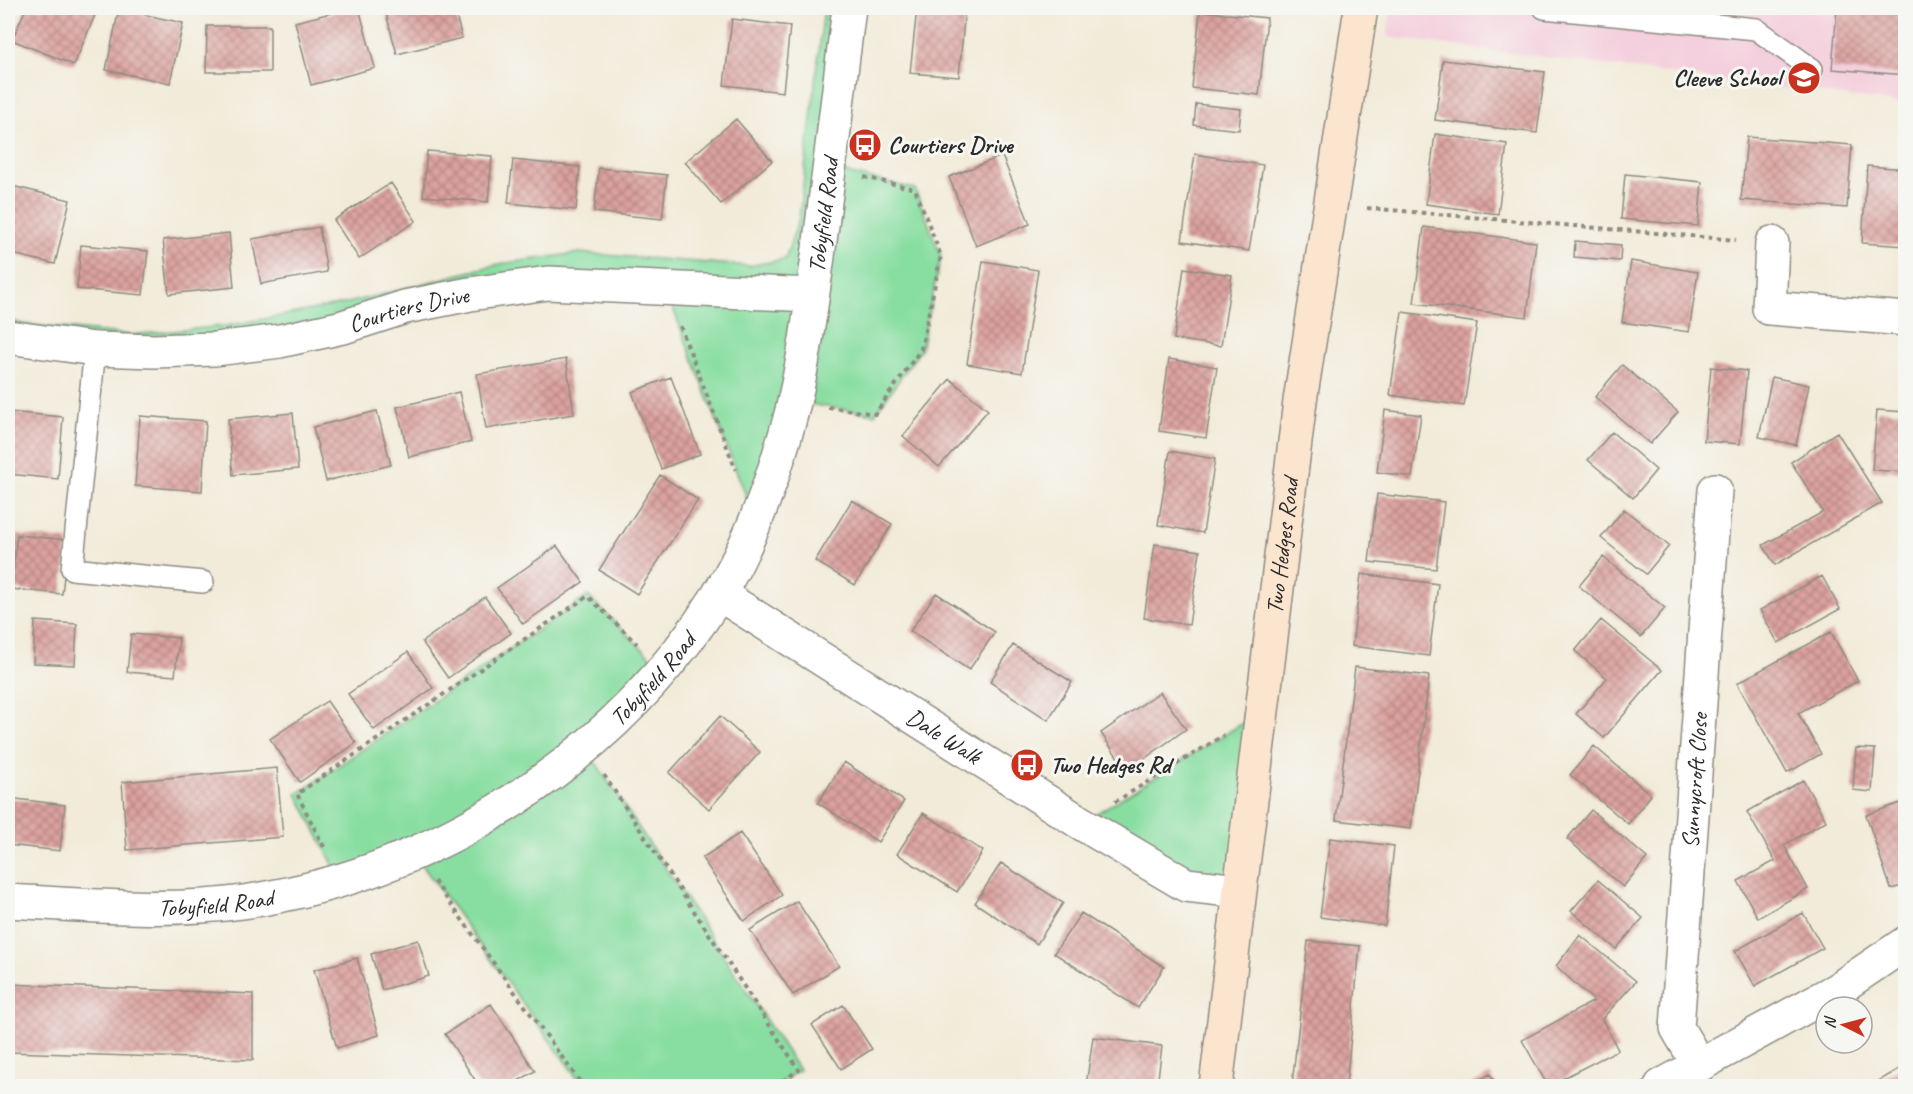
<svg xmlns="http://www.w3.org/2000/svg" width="1913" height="1094" font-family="Caveat,sans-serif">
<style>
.built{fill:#f4cfdd}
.grass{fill:#88dea1;stroke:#5a8466;stroke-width:1.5}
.building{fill:url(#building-cross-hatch)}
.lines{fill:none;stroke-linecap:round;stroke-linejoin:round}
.lane-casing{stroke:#8e8b82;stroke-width:24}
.street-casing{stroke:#8e8b82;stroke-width:36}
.secondary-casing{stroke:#8e8b82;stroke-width:36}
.path{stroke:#8e8b82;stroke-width:4;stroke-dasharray:4.5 4.5;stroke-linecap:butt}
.lane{stroke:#fff;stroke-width:21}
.street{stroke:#fff;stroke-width:33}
.secondary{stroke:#fce5cf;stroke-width:33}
.labels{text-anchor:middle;stroke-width:6;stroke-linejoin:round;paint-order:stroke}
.poi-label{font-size:24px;font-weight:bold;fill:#2b2b2b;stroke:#f6f6f2;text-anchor:start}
.street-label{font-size:24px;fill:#2b2b2b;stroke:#f6f6f2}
</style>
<defs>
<pattern id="building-cross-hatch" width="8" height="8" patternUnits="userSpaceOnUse" patternTransform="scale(1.5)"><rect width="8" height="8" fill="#dca29f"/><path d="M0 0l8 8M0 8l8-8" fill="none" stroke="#b38482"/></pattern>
</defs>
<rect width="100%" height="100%" fill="#f6f6f2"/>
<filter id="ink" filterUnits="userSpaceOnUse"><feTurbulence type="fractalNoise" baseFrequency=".0167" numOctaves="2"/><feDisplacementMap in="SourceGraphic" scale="12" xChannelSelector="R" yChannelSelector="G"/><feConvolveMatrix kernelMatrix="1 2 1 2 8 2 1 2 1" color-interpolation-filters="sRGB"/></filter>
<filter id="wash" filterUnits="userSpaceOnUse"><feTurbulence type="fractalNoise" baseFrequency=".008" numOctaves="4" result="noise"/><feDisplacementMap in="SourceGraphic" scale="24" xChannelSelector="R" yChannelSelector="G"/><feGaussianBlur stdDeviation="1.35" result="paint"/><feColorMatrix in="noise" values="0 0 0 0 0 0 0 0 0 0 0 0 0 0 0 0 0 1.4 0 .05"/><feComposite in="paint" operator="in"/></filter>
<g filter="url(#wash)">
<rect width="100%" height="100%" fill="#f2ebd9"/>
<path class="built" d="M 1391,8 L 1905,8 L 1905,104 L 1387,37 Z"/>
<path class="grass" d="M 824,8 L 849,8 L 830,169 L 915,189 L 941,256 L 921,349 L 875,414 L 795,402 L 755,519 L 665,288 L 548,283 L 280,341 L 8,337 L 8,319 L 23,324 L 131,335 L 226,326 L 348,303 L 499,264 L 579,253 L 749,266 L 785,259 L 799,219 Z
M 588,596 L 664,670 L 586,748 L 799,1070 L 775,1086 L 583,1086 L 414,854 L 341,880 L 297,794 Z
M 1261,712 L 1239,891 L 1081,823 Z"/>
<g id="blocks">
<path class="building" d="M 26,8 L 98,8 L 74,65 L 12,40 Z
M 351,8 L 359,8 L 375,68 L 311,85 L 295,22 Z
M 394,8 L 454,8 L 462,38 L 397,54 L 385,10 Z
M 917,8 L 965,8 L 959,77 L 910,73 Z
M 1837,8 L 1906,8 L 1906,75 L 1832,69 Z
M 119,9 L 183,23 L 170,83 L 106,70 Z
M 1200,11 L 1267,18 L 1259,95 L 1192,88 Z
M 732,19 L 790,26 L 783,92 L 724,85 Z
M 207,26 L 270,26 L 270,72 L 206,72 Z
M 1443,60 L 1545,72 L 1537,133 L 1435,120 Z
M 1196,104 L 1241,109 L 1239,130 L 1194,125 Z
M 736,119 L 772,161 L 721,204 L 685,162 Z
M 1435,134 L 1507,144 L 1498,214 L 1426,204 Z
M 1747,137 L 1852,145 L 1847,208 L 1741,200 Z
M 427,151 L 492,156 L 488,202 L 423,196 Z
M 1195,154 L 1263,165 L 1249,251 L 1182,241 Z
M 1002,156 L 1030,224 L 976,246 L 949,177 Z
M 513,160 L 580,167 L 576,210 L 508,203 Z
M 1867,166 L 1906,169 L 1906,246 L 1862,243 Z
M 599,168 L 667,175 L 662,219 L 594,212 Z
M 1625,174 L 1702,182 L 1698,226 L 1621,219 Z
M 391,183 L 416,221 L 359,259 L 334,220 Z
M 8,185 L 70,200 L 55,264 L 8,253 Z
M 319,227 L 327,272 L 261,284 L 252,239 Z
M 1424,227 L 1536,242 L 1527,317 L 1414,303 Z
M 229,233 L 234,287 L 169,294 L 163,240 Z
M 1575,241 L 1621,245 L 1620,261 L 1574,257 Z
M 81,245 L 148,251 L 143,295 L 77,289 Z
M 983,261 L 1038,270 L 1022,373 L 967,364 Z
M 1631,261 L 1698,272 L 1689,332 L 1622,322 Z
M 1184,268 L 1232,275 L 1221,346 L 1174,339 Z
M 1402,312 L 1477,323 L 1464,406 L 1390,395 Z
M 566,359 L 574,414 L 486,429 L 477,374 Z
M 1169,359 L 1217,367 L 1206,438 L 1159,431 Z
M 1622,365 L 1678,412 L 1650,444 L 1595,397 Z
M 1711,367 L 1747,371 L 1740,444 L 1704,441 Z
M 671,377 L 700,454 L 661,469 L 632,392 Z
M 1772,377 L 1809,385 L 1796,445 L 1759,437 Z
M 950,379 L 988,410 L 939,467 L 903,436 Z
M 459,392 L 471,442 L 409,457 L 397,407 Z
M 1385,410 L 1421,415 L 1412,477 L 1377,472 Z
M 1877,410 L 1906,412 L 1906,472 L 1872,470 Z
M 377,411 L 391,465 L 326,481 L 313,427 Z
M 8,412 L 63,417 L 58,479 L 8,474 Z
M 293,413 L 298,469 L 233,475 L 228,419 Z
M 140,416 L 206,421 L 202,491 L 135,486 Z
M 1612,432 L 1656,470 L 1633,498 L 1588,460 Z
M 1837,432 L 1882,503 L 1775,565 L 1763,545 L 1823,512 L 1791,462 Z
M 1170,451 L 1215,459 L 1203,533 L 1158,525 Z
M 660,475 L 698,500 L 637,594 L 599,570 Z
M 1377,494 L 1444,502 L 1436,569 L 1369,562 Z
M 852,500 L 892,524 L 855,585 L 815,561 Z
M 1624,509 L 1669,546 L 1646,574 L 1601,538 Z
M 17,535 L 68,540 L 62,594 L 11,589 Z
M 1155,544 L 1200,551 L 1189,625 L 1144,618 Z
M 557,546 L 583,582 L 523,624 L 497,588 Z
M 1603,557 L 1665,608 L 1641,637 L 1579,586 Z
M 1361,574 L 1438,584 L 1429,656 L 1352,646 Z
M 1822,576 L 1840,609 L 1778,643 L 1760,610 Z
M 936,593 L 995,632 L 969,670 L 910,631 Z
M 485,597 L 511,633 L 448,678 L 422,642 Z
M 1601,620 L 1662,670 L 1604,738 L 1576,714 L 1607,678 L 1575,651 Z
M 35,621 L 77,624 L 75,665 L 33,663 Z
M 1831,632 L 1858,681 L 1798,713 L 1821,754 L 1787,773 L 1737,683 Z
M 131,634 L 179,638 L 175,676 L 127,672 Z
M 1013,645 L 1072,682 L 1048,720 L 990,682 Z
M 408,652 L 433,688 L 374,730 L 348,694 Z
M 1355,667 L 1429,676 L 1411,829 L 1336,820 Z
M 1160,692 L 1186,729 L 1127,771 L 1101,733 Z
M 327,701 L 356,743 L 300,782 L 270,739 Z
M 720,716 L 760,752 L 709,809 L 669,773 Z
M 1594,746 L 1651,795 L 1628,824 L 1570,775 Z
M 1856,748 L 1875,749 L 1872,792 L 1853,790 Z
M 844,762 L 904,801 L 878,842 L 818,803 Z
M 277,768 L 283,837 L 127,850 L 122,782 Z
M 1803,780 L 1826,821 L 1784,845 L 1808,889 L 1758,918 L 1738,881 L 1775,861 L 1747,812 Z
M 8,798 L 65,805 L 60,851 L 8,845 Z
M 1906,801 L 1906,885 L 1891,889 L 1866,815 Z
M 1591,810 L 1647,858 L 1623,887 L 1567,839 Z
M 923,813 L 983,851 L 957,892 L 897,854 Z
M 740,833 L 782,895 L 744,921 L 702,858 Z
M 1330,838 L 1394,846 L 1385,926 L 1320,917 Z
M 1001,863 L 1063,903 L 1037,944 L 975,903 Z
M 1598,880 L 1643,918 L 1616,949 L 1571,911 Z
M 797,901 L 839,966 L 793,995 L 750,930 Z
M 1081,913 L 1164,967 L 1138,1008 L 1054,953 Z
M 1803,913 L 1823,948 L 1755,986 L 1735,951 Z
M 1580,935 L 1636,981 L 1602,1019 L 1618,1050 L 1548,1086 L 1522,1040 L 1594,1001 L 1556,966 Z
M 418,940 L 429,976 L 382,990 L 371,954 Z
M 1308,941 L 1360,946 L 1346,1086 L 1292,1085 Z
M 357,958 L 379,1035 L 337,1048 L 314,970 Z
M 8,984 L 253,994 L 253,1060 L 8,1052 Z
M 491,1004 L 535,1071 L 510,1086 L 479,1086 L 445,1034 Z
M 843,1005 L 872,1049 L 841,1069 L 812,1025 Z
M 1093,1037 L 1162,1046 L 1157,1086 L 1086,1086 Z
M 1906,1065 L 1906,1086 L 1870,1086 Z
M 1490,1074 L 1497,1086 L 1468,1086 Z"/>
</g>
</g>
<g filter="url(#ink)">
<use href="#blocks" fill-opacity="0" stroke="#8e8b82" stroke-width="1.5"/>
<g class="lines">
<g class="lane-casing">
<path id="lane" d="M 1544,8 L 1756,29 L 1812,69
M 95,349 L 72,569 L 203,582"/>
</g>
<g class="street-casing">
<g id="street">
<path d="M 1772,243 L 1769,308 L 1906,319"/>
<path id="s1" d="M 8,337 L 95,349 L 154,351 L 215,349 L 280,341 L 343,327 L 405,307 L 470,294 L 548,283 L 812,295"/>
<path id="s2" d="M 719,594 L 1081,823 L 1186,885 L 1239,891"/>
<path id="s3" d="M 8,901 C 86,905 165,913 243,902 C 436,874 612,761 717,597 C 747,550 768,493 784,439 C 801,385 808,327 816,271 C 828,183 838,95 849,8"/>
<path id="s4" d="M 1699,1065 L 1677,1028 L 1715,490"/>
<path d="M 1661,1086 L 1838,989 L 1906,943"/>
</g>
</g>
<g class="secondary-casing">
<g id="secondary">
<path id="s5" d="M 1216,1086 L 1300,401 L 1361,8"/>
</g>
</g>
<path class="path" d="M 1367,208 L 1736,240
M 680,326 L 736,470
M 828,407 L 875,414 L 921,349 L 941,256 L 915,189 L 864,177
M 604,775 L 799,1070 L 775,1086
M 1115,802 L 1224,735
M 324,847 L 297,794 L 588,596 L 637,644
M 434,881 L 583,1086"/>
<use href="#lane" class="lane"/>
<use href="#street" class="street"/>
<use href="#secondary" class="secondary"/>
</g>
</g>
<defs>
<g id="school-disc" transform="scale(1.725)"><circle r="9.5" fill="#c8321e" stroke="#f6f6f2"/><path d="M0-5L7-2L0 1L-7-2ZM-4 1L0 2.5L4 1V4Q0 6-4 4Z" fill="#fff"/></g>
<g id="bus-disc" transform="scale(1.725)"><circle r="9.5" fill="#c8321e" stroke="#f6f6f2"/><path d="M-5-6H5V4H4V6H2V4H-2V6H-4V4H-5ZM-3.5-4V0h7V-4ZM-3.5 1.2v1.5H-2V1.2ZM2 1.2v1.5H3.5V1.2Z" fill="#fff"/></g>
</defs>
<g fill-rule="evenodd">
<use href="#school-disc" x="1804" y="78"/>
<use href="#bus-disc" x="865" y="145"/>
<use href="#bus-disc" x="1027" y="765"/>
</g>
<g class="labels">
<g class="poi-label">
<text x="1781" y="86" text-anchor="end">Cleeve School</text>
<text x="888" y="153">Courtiers Drive</text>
<text x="1050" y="773">Two Hedges Rd</text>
</g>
<g class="street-label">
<text dy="8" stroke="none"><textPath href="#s3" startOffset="1216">Tobyfield Road</textPath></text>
<text dy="8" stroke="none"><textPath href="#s1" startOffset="406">Courtiers Drive</textPath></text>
<text dy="8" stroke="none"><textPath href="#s5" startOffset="544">Two Hedges Road</textPath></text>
<text dy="8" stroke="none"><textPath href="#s3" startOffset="712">Tobyfield Road</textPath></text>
<text dy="8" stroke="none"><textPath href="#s2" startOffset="266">Dale Walk</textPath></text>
<text dy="8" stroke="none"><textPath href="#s4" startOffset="291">Sunnycroft Close</textPath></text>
<text dy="8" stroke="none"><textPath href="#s3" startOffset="208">Tobyfield Road</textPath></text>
</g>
</g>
<rect width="1913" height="1094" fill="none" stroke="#f6f6f2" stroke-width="30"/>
<g transform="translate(1844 1025) rotate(276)"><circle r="28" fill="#f6f6f2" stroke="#a5a5a2" stroke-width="1.5"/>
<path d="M0-4.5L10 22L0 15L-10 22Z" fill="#c8321e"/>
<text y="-9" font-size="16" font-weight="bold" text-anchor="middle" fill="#2b2b2b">N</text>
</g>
</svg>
